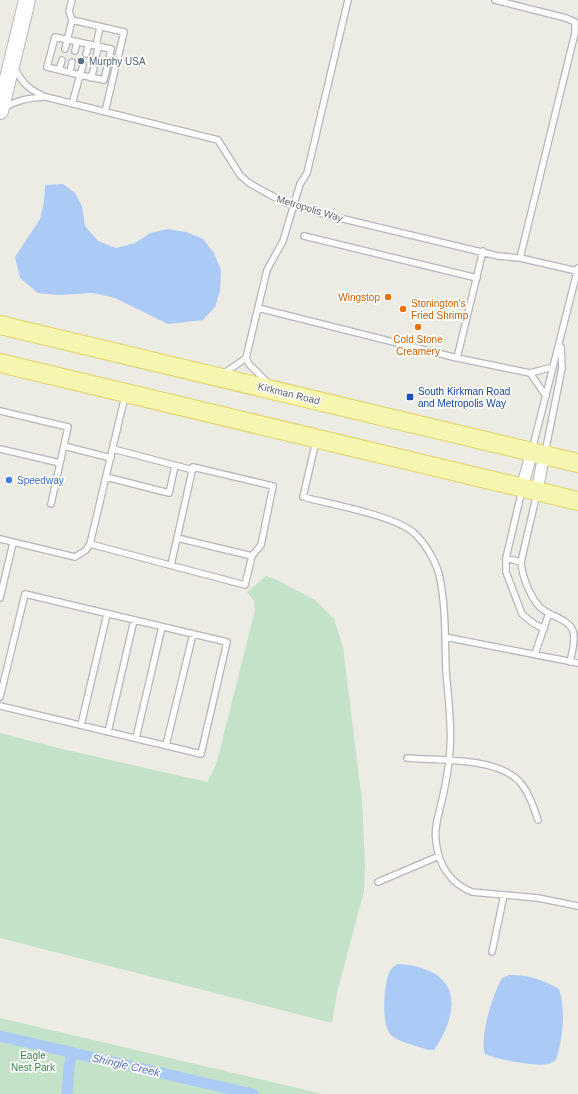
<svg xmlns="http://www.w3.org/2000/svg" width="578" height="1094" font-family="Helvetica,sans-serif">
<style>
.green{fill:#c3e2c8}
.water{fill:#abcaf6}
.lines{fill:none;stroke-linecap:round;stroke-linejoin:round}
.canal{stroke:#abcaf6;stroke-width:11}
.lane-casing{stroke:#b4b5ba;stroke-width:8}
.street-casing{stroke:#b4b5ba;stroke-width:13}
.secondary-casing{stroke:#b6b7bd;stroke-width:18}
.primary-casing{stroke:#e3d367;stroke-width:20}
.lane{stroke:#fff;stroke-width:5.5}
.street{stroke:#fff;stroke-width:11}
.secondary{stroke:#fff;stroke-width:16}
.primary{stroke:#f7f6b0;stroke-width:18}
.service-dot{fill:#5c6f8a;stroke:#fff;stroke-width:1.5}
.food-dot{fill:#e8710a;stroke:#fff;stroke-width:1.5}
.transit-dot{fill:#1a4fb4;stroke:#fff;stroke-width:1.5}
.shop-dot{fill:#3f7fe0;stroke:#fff;stroke-width:1.5}
.labels{text-anchor:middle;stroke-width:3.5;stroke-linejoin:round;paint-order:stroke}
.service-label{font-size:10px;fill:#4e5e75;stroke:#fff;text-anchor:start}
.street-label{font-size:10px;fill:#5c5e63;stroke:#fff}
.food-label{font-size:10px;fill:#c56008;stroke:#fff;text-anchor:end}
.transit-label{font-size:10px;fill:#164399;stroke:#fff;text-anchor:start}
.shop-label{font-size:10px;fill:#366cbe;stroke:#fff;text-anchor:start}
.park-label{font-size:10px;fill:#3e804b;stroke:#fff}
.water-label{font-size:11px;font-style:italic;fill:#5072b7;stroke:#fff}
</style>
<rect width="100%" height="100%" fill="#edece4"/>
<path class="green" d="M 266,576 L 275,579 L 315,600 L 334,619 L 343,647 L 362,801 L 365,865 L 364,891 L 337,993 L 332,1023 L 0,938 L 0,733 L 58,748 L 207,782 L 216,765 L 255,610 L 254,601 L 247,592 Z
M 0,1018 L 323,1094 L 0,1094 Z"/>
<path class="water" d="M 63,184 L 75,193 L 82,206 L 85,226 L 98,241 L 116,248 L 135,243 L 150,233 L 168,229 L 186,232 L 203,239 L 214,253 L 221,270 L 220,291 L 215,307 L 203,320 L 168,324 L 115,298 L 93,293 L 58,295 L 38,293 L 20,278 L 15,257 L 40,219 L 44,202 L 45,185 Z
M 398,964 C 408,964 417,966 427,970 C 465,985 452,1024 434,1050 L 429,1050 C 420,1047 395,1041 390,1034 C 381,1022 384,985 389,973 C 391,968 393,967 398,964 Z
M 509,975 C 527,974 544,980 559,989 C 566,1011 563,1038 556,1060 C 553,1062 550,1064 547,1064 C 536,1067 495,1059 485,1054 C 479,1037 493,994 502,978 Z"/>
<g class="lines">
<path class="canal" d="M 0,1036 L 253,1094
M 67,1094 L 69,1067 L 72,1053"/>
<g class="lane-casing">
<path id="lane" d="M 72,0 L 69,11 L 72,20 L 124,32 L 105,112
M 495,0 L 566,18 L 575,22 L 575,33 L 520,258
M 96,46 L 100,27
M 65,49 L 72,20
M 75,51 L 77,42
M 86,54 L 89,44
M 96,56 L 99,46
M 14,67 C 22,83 29,90 46,97 L 218,140 L 240,175 L 249,183 L 283,202 L 327,215 L 498,256 L 520,258 L 577,271
M 59,70 L 62,60
M 70,72 L 72,62
M 91,78 L 94,68
M 72,104 L 80,75 L 104,80 L 111,49 L 55,37 L 47,67 L 80,75 L 83,65
M 4,108 C 17,100 29,98 44,97
M 304,236 L 477,278
M 258,308 L 457,358 L 530,373 L 553,367
M 246,358 L 267,270 L 283,241 L 300,184 L 307,173 L 348,0
M 457,358 L 483,251
M 530,373 L 546,396
M 223,374 L 246,358 L 249,364 L 267,382
M 0,411 L 68,427 L 51,504
M 316,441 L 303,497 C 330,504 396,516 414,533 C 425,543 435,560 439,574 C 446,605 445,639 446,671 C 448,696 452,723 450,749 C 449,766 446,783 442,800 C 439,813 434,827 436,841 C 438,865 451,884 472,892 L 538,898 L 578,906
M 64,446 L 111,458
M 0,449 L 60,463
M 113,449 L 193,470
M 532,450 L 578,268
M 545,453 L 562,368 L 561,347
M 106,477 L 169,493 L 175,466
M 522,490 L 506,558 L 506,572 L 522,614 L 533,623 L 544,629
M 537,493 L 521,562 C 522,576 532,604 545,611 C 554,617 569,620 573,631 C 576,639 572,653 570,662
M 177,538 L 252,556
M 0,539 L 75,557 L 86,550 L 90,544 L 125,396
M 90,544 L 245,585 L 252,556 L 261,545 L 273,486 L 193,467 L 171,565
M 506,558 L 521,562
M 0,598 L 13,543
M 445,637 L 578,663
M 535,654 L 549,613
M 0,697 L 25,594 L 227,642 L 201,754 L 0,706
M 81,725 L 107,614
M 108,732 L 134,620
M 136,738 L 162,627
M 166,745 L 193,634
M 407,758 C 439,761 496,757 519,781 C 529,792 533,806 538,820
M 378,882 L 439,856
M 492,952 L 504,895"/>
</g>
<g class="street-casing">
<path id="street" d="M 522,487 L 532,452
M 537,491 L 544,455"/>
</g>
<g class="secondary-casing">
<path id="secondary" d="M 0,111 L 27,0"/>
</g>
<g class="primary-casing">
<path id="primary" d="M 0,325 L 578,463
M 0,363 L 578,501"/>
</g>
<use href="#lane" class="lane"/>
<use href="#street" class="street"/>
<use href="#secondary" class="secondary"/>
<use href="#primary" class="primary"/>
</g>
<circle class="service-dot" cx="81" cy="61" r="4"/>
<g class="food-dot">
<circle cx="388" cy="297" r="4"/>
<circle cx="403" cy="309" r="4"/>
<circle cx="418" cy="327" r="4"/>
</g>
<rect class="transit-dot" x="406" y="393" width="8" height="8" rx="2"/>
<circle class="shop-dot" cx="9" cy="480" r="4"/>
<g class="labels">
<g class="service-label">
<text x="89" y="65">Murphy USA</text>
</g>
<g class="street-label">
<text transform="translate(310 208) rotate(17)" y="4">Metropolis Way</text>
<text transform="translate(289 393) rotate(14)" y="4">Kirkman Road</text>
</g>
<g class="food-label">
<text x="380" y="301">Wingstop</text>
<text x="411" y="307" text-anchor="start">Stonington's<tspan x="411" dy="12">Fried Shrimp</tspan></text>
<text x="418" y="343" text-anchor="middle">Cold Stone<tspan x="418" dy="12">Creamery</tspan></text>
</g>
<g class="transit-label">
<text x="418" y="395">South Kirkman Road<tspan x="418" dy="12">and Metropolis Way</tspan></text>
</g>
<g class="shop-label">
<text x="17" y="484">Speedway</text>
</g>
<g class="park-label">
<text x="33" y="1059">Eagle<tspan x="33" dy="12">Nest Park</tspan></text>
</g>
<g class="water-label">
<text transform="translate(126 1065) rotate(13)" y="4">Shingle Creek</text>
</g>
</g>
</svg>
